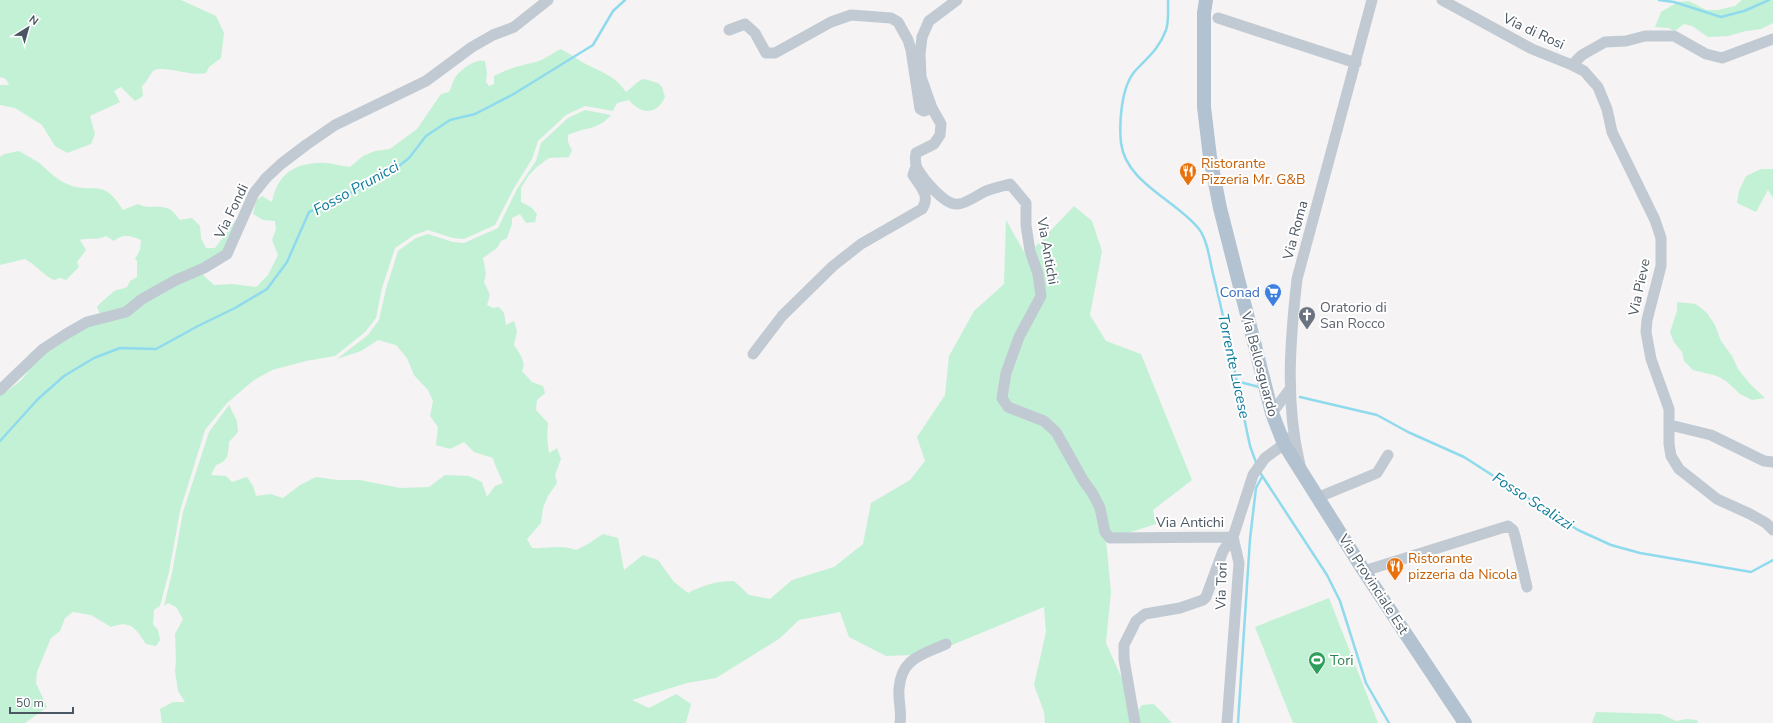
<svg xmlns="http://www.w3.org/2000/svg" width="1773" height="723" font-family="'Nunito Sans',sans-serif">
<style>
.green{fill:#c3f1d5}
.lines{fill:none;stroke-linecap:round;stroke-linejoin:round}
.stream{stroke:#90daee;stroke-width:2.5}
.minor{stroke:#c1cad2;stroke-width:11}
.major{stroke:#b3c2d1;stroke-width:14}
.labels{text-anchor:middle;stroke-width:4;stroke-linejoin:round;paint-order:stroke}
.street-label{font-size:14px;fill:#4a5661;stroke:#fff}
.food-label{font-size:14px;fill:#c56008;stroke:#fff;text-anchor:start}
.shop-label{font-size:14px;fill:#366cbe;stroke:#fff;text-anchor:end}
.worship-label{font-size:14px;fill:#5b616d;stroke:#fff;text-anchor:start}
.leisure-label{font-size:14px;fill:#27864d;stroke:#fff;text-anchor:start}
.water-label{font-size:15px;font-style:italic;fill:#0c7c9b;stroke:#fff}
</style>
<rect width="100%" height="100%" fill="#f5f3f3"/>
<path class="green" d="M 0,0 L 181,0 L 216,16 L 224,33 L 221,58 L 209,67 L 206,73 C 192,77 162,64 153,71 C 150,74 148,81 142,86 L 143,96 L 135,101 L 121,87 L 114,91 L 120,102 L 90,116 L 95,134 L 91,144 L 67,153 L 55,146 L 42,125 L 15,108 L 0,105 L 0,85 L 9,85 L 6,79 L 0,77 Z
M 1742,0 L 1773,0 L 1773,23 L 1761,29 L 1746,31 L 1728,36 L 1708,37 L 1692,26 L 1684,24 L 1675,31 L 1668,28 L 1655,27 L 1661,12 L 1678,2 L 1689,1 L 1706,10 L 1718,10 L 1735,6 Z
M 561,49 C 569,53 575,58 582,62 C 599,71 616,76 626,92 L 639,81 L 644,79 L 658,83 L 662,87 L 665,97 C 657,115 641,115 629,100 L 617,103 L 613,111 L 585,106 L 566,115 L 538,141 L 532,159 L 514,188 L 495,225 L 464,239 L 453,238 L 428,230 L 414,235 L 395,248 L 382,288 L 376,318 L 365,332 L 335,356 L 306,361 L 272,370 L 254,380 L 227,403 L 205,430 L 180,511 L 169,572 L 160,606 L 154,610 L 153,624 L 158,630 L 160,640 L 156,646 L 146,644 C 136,629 131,619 111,627 L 91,615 L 73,612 L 65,618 L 60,631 L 51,638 L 37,672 L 36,683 L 47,707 L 25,723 L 0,723 L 0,395 C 12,388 23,381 30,368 L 26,359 L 31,352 L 100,314 L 97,307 C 98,305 113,292 114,291 C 118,289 123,289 127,287 L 130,281 L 137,277 L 137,261 L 135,259 L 140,250 L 141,240 C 132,236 122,233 114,241 L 106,236 C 96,241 90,237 80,240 L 86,250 L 77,262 L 79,267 L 66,280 L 60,278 L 54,280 C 43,275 36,265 25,259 L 0,265 L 0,157 L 4,154 L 19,151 C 25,155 32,158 38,162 C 47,169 54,178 65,183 C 92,197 101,174 123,210 L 138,204 C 149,210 158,204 169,209 C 173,210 177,217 180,220 L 192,218 L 200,226 L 201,238 L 206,248 L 215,248 L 236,220 L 245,223 L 224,259 L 203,275 L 214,285 L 232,284 L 256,287 L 268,275 L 278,255 L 272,240 L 276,229 L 275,221 L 263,220 L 253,214 L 256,201 L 262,196 L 272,202 C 277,176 292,164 318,163 C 328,162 340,166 350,167 L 363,156 L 375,151 L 390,149 L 417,129 L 441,94 L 449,92 C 452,87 453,79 457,75 C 463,68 475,59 485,61 L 487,73 L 486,82 L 489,86 L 494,84 L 494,76 C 508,68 524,65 539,61 C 543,60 556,51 561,49 Z
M 585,110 L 611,115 C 599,130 585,127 568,135 L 568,142 L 572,150 L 569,157 L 549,158 L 538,166 L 529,175 L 521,188 L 521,202 L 531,207 L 537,214 L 535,222 L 526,223 L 520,214 L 512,218 L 512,224 L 507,238 L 501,241 L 497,248 L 483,258 L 486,274 L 484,282 L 490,295 L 487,305 L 493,308 L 499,307 L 504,313 L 506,325 L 514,321 L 517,331 L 514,345 C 519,353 527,362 522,371 L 532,382 L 543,386 L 545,393 L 537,400 L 536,410 L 548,423 L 547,438 L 549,453 L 557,448 L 561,459 L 555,475 L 557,483 L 548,496 L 543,508 L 541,523 L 527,539 L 532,548 C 547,549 561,544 576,550 L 588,544 L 603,534 L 618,538 L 624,570 L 643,555 L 658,560 L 674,582 L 688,593 C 703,585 717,581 734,581 L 749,595 L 770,599 L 792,580 L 834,567 L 863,544 L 871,503 L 910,480 L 925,461 L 917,437 L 945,395 L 949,356 L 974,311 L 1004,284 L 1006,220 L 1045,289 L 1035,247 L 1074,206 L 1092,221 L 1102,251 L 1090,315 L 1106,341 L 1141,354 L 1192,480 L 1153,510 L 1156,524 L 1106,540 L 1111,592 L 1106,643 L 1137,712 L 1142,705 L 1154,704 L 1172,723 L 1045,723 L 1044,712 L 1034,685 L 1046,632 L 1044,607 L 947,647 L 910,655 L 886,656 L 849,637 L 840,612 L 799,620 L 779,639 L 716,678 L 687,683 L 632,700 L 649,708 L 676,694 L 691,704 L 686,723 L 162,723 L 160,709 L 173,702 L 185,702 L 178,691 L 175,671 L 176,660 L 175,634 L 183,619 L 176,607 L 168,603 L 164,606 L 172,573 L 183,512 L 209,432 L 229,405 L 237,421 L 238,432 L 229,442 C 228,454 229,461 216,465 L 211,475 L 226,476 L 232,482 L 247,477 L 253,486 L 256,496 L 270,494 L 283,498 L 300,485 L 316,477 L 337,480 L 360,480 L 400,488 L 429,487 L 445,475 L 469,476 L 482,482 L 487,497 L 495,486 L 503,483 C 500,474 495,467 493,458 L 474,452 L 464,442 L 450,449 L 436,445 L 438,427 L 430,416 L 433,401 L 428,390 L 414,375 L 407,358 L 396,345 L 378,340 L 361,351 L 337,359 L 368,335 L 379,320 L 386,289 L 398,251 L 416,238 L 428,234 L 453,242 L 464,243 L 498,228 L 517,189 L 536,161 L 541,143 L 568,118 Z
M 1761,169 L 1773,169 L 1773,198 L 1768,190 L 1756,212 L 1737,203 L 1739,191 L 1746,176 Z
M 1677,302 L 1696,304 L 1707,313 L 1715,325 L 1721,341 L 1732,356 L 1738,369 L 1750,384 L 1765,398 L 1752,400 L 1740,394 L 1726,381 L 1717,376 L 1693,370 L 1684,361 L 1682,352 L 1674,342 L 1670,332 L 1677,311 Z
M 1329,598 L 1378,723 L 1293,723 L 1255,627 Z
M 1596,712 L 1661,714 L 1676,721 L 1686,719 L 1697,720 L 1698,723 L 1592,723 Z"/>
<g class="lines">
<path class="stream" d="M 1168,0 C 1168,9 1169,21 1166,30 C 1159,49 1148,57 1135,71 C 1121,87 1119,123 1121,143 C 1126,183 1176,200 1199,229 C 1208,241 1210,263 1214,278 C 1228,333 1238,390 1250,446 L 1257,465
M 1659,0 L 1674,2 L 1721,17 L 1744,11 L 1769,0
M 1236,381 L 1259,387
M 1300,397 L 1377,415 L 1408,432 L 1464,457 L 1578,530 L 1611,545 L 1640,553 L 1751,572 L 1773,560
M 0,441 L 38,399 L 64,376 L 94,358 L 120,348 L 156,349 L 198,326 L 235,308 L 267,289 L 287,262 L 309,212 L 361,188 L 390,173 L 409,158 L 426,136 L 450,120 L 475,114 L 512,95 L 593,45 L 613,11 L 625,0
M 1259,471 L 1327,575 L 1340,601 L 1366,683 L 1389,723
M 1238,723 L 1250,539 L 1256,488 L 1262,477"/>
<path class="minor" d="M 957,0 L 929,21 L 922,37 L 920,54 L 921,77 L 932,108 L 941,124 L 940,135 L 934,144 L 916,153 C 915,158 915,163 917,168 C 923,179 945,206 958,204 C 966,204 979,194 986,191 C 994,188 1002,186 1010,184 L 1026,203 L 1026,225 L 1030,251 L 1038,274 L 1041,296 L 1019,337 L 1006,373 L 1002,398 L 1008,407 L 1044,421 L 1056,432 L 1083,480 L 1093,494 L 1100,508 L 1105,532 L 1110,538 L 1233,537
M 1442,0 L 1532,49 L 1572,65 L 1584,71 L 1598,87 L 1607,109 L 1612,132 L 1655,220 L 1661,238 L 1661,266 L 1647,320 L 1646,332 L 1651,359 L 1669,409 L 1669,444 L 1671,456 L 1679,469 L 1717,499 L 1750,514 L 1766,523 L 1773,530
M 1218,18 L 1356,63
M 729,30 L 745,24 L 755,33 L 766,53 L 775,53 L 831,22 L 851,15 L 891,18 L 898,22 L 908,40 L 911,50 L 920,109 L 924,111 L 932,108
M 1572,65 L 1582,55 L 1605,42 L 1626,41 L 1645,36 L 1674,36 L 1706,54 L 1722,58 L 1773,39
M 753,354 L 782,316 L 833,266 L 861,244 L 922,209 C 931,196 920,186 913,175 L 915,169
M 0,390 L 43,349 L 66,334 L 87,322 L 126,312 L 142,299 L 176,280 L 204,268 L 227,254 L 254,193 L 266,178 L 281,164 L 306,145 L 335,125 L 426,81 L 472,47 L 493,35 L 514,27 L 548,0
M 1272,413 L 1290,389
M 1670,425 L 1711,435 L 1764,461 L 1773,462
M 1300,465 C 1285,404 1290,341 1297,279 L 1372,0
M 1319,497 L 1377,473 L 1388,455
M 1364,571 L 1508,526 L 1513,530 L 1515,536 L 1527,587
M 900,723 C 902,711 898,701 899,689 C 901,658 922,655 946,644
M 1135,723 L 1124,659 L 1124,645 L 1136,621 L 1145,614 L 1180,608 L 1203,600 L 1206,597 L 1223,551 L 1233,537
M 1227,723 L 1239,563 L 1233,537 L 1253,475 L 1265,458 L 1284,444 L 1287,438"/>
<path class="major" d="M 1206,0 L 1204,13 L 1204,107 L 1210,157 L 1220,208 L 1272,413 L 1284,444 L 1364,571 L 1465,723"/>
</g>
<defs>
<g id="restaurant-pin" transform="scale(0.9)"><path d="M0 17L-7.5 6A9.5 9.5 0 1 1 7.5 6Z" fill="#e8710a" stroke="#fff"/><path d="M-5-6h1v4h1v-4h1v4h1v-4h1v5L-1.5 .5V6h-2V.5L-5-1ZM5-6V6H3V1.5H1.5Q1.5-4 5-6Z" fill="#fff"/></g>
<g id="supermarket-pin" transform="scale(0.9)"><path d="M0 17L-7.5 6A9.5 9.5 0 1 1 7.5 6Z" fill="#3f7fe0" stroke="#fff"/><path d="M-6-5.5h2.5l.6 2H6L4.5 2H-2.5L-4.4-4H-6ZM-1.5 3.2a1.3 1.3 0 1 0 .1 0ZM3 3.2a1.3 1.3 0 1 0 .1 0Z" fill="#fff"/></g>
<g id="church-pin" transform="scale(0.9)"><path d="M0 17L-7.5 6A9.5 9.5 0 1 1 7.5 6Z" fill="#6b7280" stroke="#fff"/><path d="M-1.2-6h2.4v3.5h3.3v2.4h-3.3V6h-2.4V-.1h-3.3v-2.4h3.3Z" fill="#fff"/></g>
<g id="stadium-pin" transform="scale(0.9)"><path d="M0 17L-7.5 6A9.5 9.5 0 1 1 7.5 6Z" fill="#2e9e5b" stroke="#fff"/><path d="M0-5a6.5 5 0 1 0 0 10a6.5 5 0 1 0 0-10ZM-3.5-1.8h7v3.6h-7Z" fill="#fff"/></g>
</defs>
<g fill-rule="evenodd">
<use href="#restaurant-pin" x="1188" y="171"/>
<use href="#supermarket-pin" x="1273" y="292"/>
<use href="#church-pin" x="1307" y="315"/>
<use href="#restaurant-pin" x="1395" y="566"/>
<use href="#stadium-pin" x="1317" y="660"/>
</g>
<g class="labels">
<g class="street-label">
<text transform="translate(1534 31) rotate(25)" y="5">Via di Rosi</text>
<text transform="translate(231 211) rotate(-64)" y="5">Via Fondi</text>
<text transform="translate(1295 230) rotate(-75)" y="5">Via Roma</text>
<text transform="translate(1048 251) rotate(80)" y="5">Via Antichi</text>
<text transform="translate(1639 287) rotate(-78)" y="5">Via Pieve</text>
<text transform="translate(1260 364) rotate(75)" y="5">Via Bellosguardo</text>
<text x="1190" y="527">Via Antichi</text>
<text transform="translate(1374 584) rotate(57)" y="5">Via Provinciale Est</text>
<text transform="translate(1221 586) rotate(-88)" y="5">Via Tori</text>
</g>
<g class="food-label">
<text x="1201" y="168">Ristorante<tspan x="1201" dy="16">Pizzeria Mr. G&amp;B</tspan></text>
<text x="1408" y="563">Ristorante<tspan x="1408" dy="16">pizzeria da Nicola</tspan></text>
</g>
<g class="shop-label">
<text x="1260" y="297">Conad</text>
</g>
<g class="worship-label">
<text x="1320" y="312">Oratorio di<tspan x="1320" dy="16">San Rocco</tspan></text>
</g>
<g class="leisure-label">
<text x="1330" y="665">Tori</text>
</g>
<g class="water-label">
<text transform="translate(356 188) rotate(-29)" y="5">Fosso Prunicci</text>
<text transform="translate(1234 366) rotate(78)" y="5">Torrente Lucese</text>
<text transform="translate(1533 501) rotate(33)" y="5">Fosso Scalizzi</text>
</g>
</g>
<g transform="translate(28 28) rotate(37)" stroke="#ffffff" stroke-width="3" paint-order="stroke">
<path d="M0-3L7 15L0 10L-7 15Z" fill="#4a5661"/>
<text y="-6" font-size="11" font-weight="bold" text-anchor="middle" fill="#4a5661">N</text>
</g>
<path d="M10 707v6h63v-6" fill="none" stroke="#4a5661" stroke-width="2"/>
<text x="16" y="707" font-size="12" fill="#4a5661" stroke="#ffffff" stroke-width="3" paint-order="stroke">50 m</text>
</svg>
